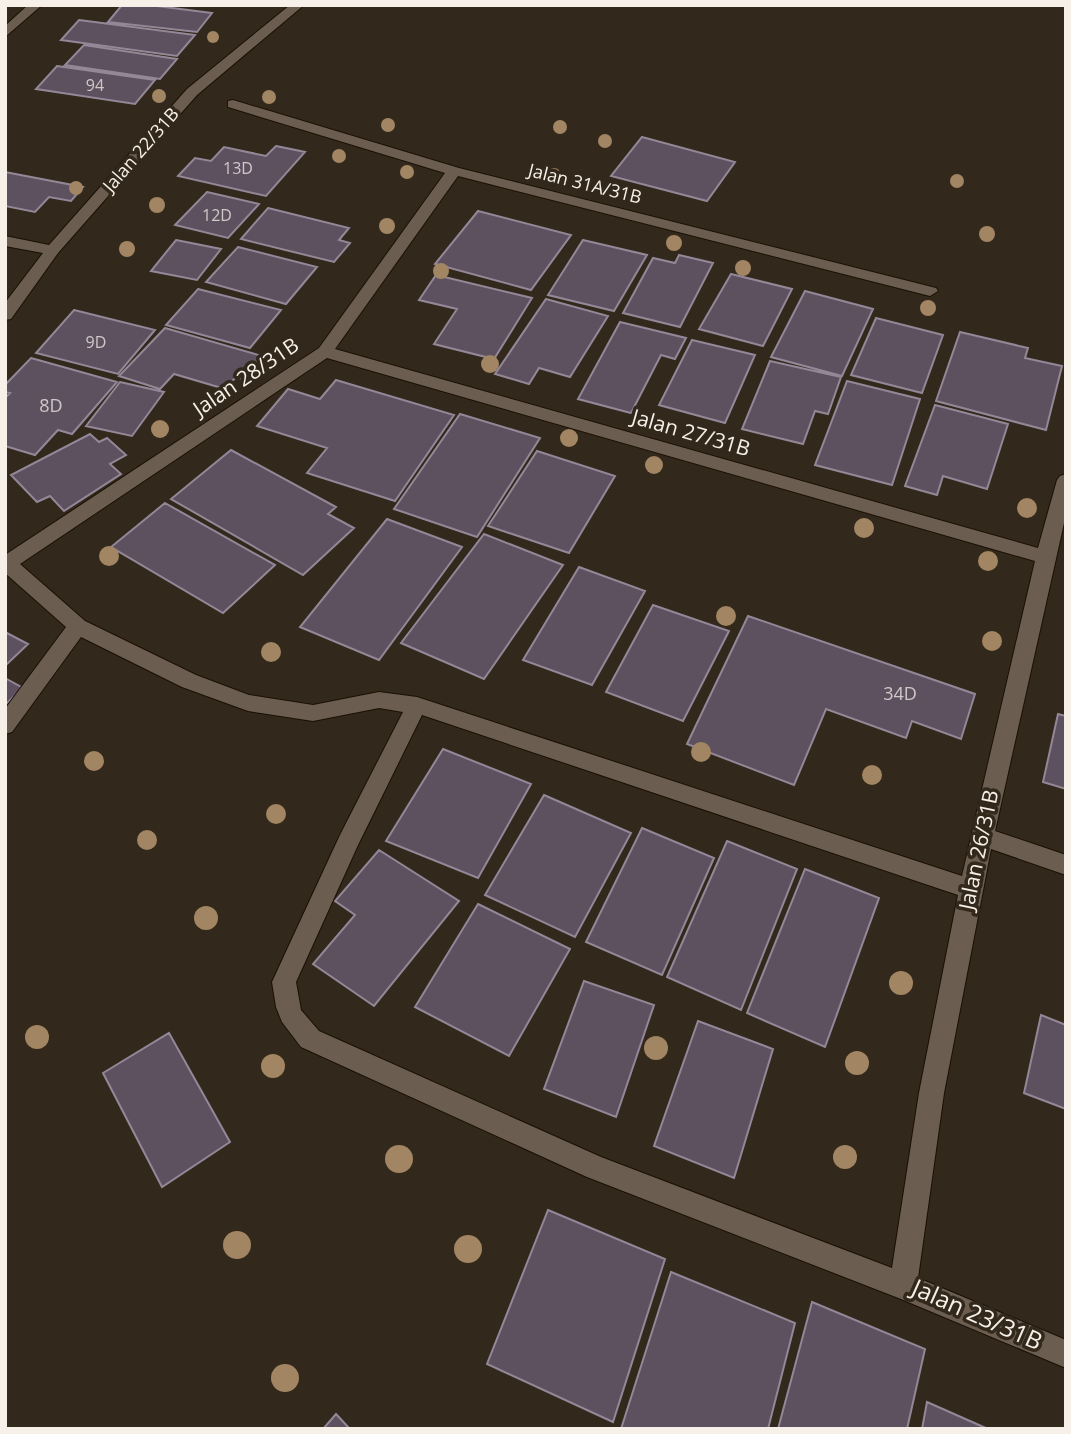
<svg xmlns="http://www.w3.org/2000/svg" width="1071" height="1434" font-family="'Open Sans',sans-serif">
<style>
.building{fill:#5d5160;stroke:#948797;stroke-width:2}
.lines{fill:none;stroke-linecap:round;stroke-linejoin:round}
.minor-casing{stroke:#1a1005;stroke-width:2}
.minor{fill:#6b5e50;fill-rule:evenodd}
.tree{fill:#a28562}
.labels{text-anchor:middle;stroke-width:7;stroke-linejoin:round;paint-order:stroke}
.far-number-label{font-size:16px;fill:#d0c8c6}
.far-street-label{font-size:18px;fill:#f7f0e8;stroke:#32281b}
.number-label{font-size:18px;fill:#d0c8c6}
.street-label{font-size:21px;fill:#f7f0e8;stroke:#32281b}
.near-street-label{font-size:24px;fill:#f7f0e8;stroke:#32281b}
</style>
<rect width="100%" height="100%" fill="#32281b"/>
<path class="building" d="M 122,5 L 149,5 L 212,13 L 197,32 L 108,22 Z
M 79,20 L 195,35 L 177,56 L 61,40 Z
M 84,45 L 177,59 L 160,79 L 65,65 Z
M 57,66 L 155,80 L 135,104 L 36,89 Z
M 642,137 L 735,162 L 707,201 L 611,176 Z
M 276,146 L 305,152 L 266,196 L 178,176 L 195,158 L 211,161 L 224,147 L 266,156 Z
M 5,172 L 83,187 L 71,201 L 49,197 L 35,212 L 5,206 Z
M 207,192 L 259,204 L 228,238 L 175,225 Z
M 268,208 L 349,228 L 339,240 L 350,243 L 334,262 L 241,239 Z
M 478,211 L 571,235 L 531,290 L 435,264 Z
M 176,240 L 221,249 L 197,280 L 151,271 Z
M 583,240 L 647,255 L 614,311 L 548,295 Z
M 238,247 L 317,267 L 286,304 L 206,282 Z
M 679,255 L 713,263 L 680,327 L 623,313 L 653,258 L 675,263 Z
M 731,274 L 792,289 L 763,346 L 699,329 Z
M 436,275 L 532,298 L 494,359 L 434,344 L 457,309 L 419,300 Z
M 198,289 L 281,310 L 250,348 L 166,325 Z
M 805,291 L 873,309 L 842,376 L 771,357 Z
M 546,299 L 608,316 L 570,377 L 539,368 L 529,384 L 495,374 Z
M 74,310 L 155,330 L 118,374 L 36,353 Z
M 876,318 L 943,335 L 922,393 L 851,375 Z
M 620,322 L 686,338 L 675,359 L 661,355 L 631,413 L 578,399 Z
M 165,328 L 262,356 L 243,379 L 236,377 L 225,389 L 174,374 L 160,389 L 119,376 Z
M 960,332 L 1028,348 L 1025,358 L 1062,366 L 1046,430 L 936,401 Z
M 692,340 L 755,355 L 725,423 L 659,405 Z
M 31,358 L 117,382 L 72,434 L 58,430 L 35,455 L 5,446 L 5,398 L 10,393 L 5,392 L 5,385 Z
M 770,361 L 841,377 L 828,414 L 815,411 L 803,444 L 742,429 Z
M 336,380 L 454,415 L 395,501 L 307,473 L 327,448 L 257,426 L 288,389 L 320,399 Z
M 847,381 L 920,399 L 892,485 L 815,465 Z
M 120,382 L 164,392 L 132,436 L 86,426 Z
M 935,405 L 1008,424 L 987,489 L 943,476 L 937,495 L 905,486 Z
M 460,414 L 540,438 L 477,537 L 394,509 Z
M 90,434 L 99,442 L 107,438 L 126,455 L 110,464 L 121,474 L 64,511 L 50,496 L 37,502 L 11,475 Z
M 231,450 L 336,507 L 328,514 L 354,528 L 303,575 L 171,499 Z
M 537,451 L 615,476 L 569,553 L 488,526 Z
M 165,503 L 275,565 L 223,613 L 111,547 Z
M 387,519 L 462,547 L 379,660 L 300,627 Z
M 484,534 L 563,565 L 484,679 L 401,643 Z
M 579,567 L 645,591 L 592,685 L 523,660 Z
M 653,605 L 729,631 L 683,721 L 606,692 Z
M 748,616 L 975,694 L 961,739 L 912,721 L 906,738 L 826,709 L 794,785 L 687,744 Z
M 5,632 L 28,644 L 5,666 Z
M 5,678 L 23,688 L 5,705 Z
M 1058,714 L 1066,716 L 1066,789 L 1043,782 Z
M 443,749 L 531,784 L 478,878 L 386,841 Z
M 544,795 L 631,833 L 575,937 L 485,895 Z
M 642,828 L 714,858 L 662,975 L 586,942 Z
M 727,841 L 797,869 L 741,1010 L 667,977 Z
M 379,850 L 459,901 L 374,1006 L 313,964 L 355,915 L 335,901 Z
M 805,869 L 879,898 L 825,1047 L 747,1013 Z
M 478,904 L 570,949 L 509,1056 L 415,1007 Z
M 584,981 L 654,1005 L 616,1117 L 544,1089 Z
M 1041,1015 L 1066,1025 L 1066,1109 L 1024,1093 Z
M 698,1021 L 773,1049 L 734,1178 L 654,1146 Z
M 169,1033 L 230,1142 L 162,1187 L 103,1073 Z
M 548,1210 L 665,1259 L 613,1422 L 487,1364 Z
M 671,1272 L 795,1323 L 768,1429 L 621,1429 Z
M 812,1302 L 925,1349 L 907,1429 L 778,1429 Z
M 927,1402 L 988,1429 L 922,1429 Z
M 336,1414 L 350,1429 L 323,1429 Z"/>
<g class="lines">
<g class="minor-casing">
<path id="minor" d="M 28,5 L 42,5 L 5,37 L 5,26 Z
M 290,5 L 304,5 L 197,95 L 58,253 L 11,319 L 5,320 L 5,303 L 43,253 L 5,246 L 5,236 L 49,245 L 187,89 Z
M 233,100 L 459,168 L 936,288 L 938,291 L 930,296 L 458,176 L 335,349 L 1038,548 L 1057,480 L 1060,476 L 1066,474 L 1066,514 L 995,831 L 1066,855 L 1066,875 L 991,849 L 944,1093 L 918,1278 L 1066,1340 L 1066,1368 L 901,1299 L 587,1177 L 301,1047 L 282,1022 L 276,1007 L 272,982 L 340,835 L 403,712 L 379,708 L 313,721 L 248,711 L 182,687 L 81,637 L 12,732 L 5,734 L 5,709 L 66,627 L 5,573 L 5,555 L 319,348 L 445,173 L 228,107 L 228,101 ZM 327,358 L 1035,561 L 962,876 L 417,697 L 379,692 L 313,705 L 249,695 L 196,675 L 85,621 L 20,564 ZM 422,715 L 958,895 L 919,1093 L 892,1268 L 601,1157 L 319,1031 L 301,1010 L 296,982 L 358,845 Z"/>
</g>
<use href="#minor" class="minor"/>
</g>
<g class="tree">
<circle cx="213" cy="37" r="6"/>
<circle cx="159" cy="96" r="7"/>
<circle cx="269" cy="97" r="7"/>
<circle cx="388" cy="125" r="7"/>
<circle cx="560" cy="127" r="7"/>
<circle cx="605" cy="141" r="7"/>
<circle cx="339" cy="156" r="7"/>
<circle cx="407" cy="172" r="7"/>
<circle cx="554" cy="175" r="7"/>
<circle cx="957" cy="181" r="7"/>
<circle cx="76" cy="188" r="7"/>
<circle cx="157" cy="205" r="8"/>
<circle cx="387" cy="226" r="8"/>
<circle cx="987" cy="234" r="8"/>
<circle cx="674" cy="243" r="8"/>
<circle cx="127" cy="249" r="8"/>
<circle cx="743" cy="268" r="8"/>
<circle cx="441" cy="271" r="8"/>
<circle cx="928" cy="308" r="8"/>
<circle cx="490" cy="364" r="9"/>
<circle cx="160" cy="429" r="9"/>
<circle cx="569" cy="438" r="9"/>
<circle cx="654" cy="465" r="9"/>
<circle cx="1027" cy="508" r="10"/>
<circle cx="864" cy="528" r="10"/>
<circle cx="109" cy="556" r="10"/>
<circle cx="988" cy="561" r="10"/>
<circle cx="726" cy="616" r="10"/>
<circle cx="992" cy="641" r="10"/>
<circle cx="271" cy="652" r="10"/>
<circle cx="701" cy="752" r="10"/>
<circle cx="94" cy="761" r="10"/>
<circle cx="872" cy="775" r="10"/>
<circle cx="276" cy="814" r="10"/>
<circle cx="147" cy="840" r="10"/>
<circle cx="206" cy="918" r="12"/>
<circle cx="901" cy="983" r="12"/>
<circle cx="37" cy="1037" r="12"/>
<circle cx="656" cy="1048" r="12"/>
<circle cx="857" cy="1063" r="12"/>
<circle cx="273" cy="1066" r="12"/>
<circle cx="845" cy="1157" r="12"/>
<circle cx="399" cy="1159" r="14"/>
<circle cx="237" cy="1245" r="14"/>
<circle cx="468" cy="1249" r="14"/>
<circle cx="285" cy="1378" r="14"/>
</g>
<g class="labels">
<g class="far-number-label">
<text x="95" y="91">94</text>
<text x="238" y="174">13D</text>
<text x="217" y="221">12D</text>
<text x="96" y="348">9D</text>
</g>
<g class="far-street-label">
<text transform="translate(141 150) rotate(-49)" y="6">Jalan 22/31B</text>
<text transform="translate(585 184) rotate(14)" y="6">Jalan 31A/31B</text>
</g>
<g class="number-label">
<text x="51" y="412">8D</text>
<text x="900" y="700">34D</text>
</g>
<g class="street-label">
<text transform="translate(246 377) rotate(-34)" y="7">Jalan 28/31B</text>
<text transform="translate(691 433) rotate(16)" y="7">Jalan 27/31B</text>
<text transform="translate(979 850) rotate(-78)" y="7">Jalan 26/31B</text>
</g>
<g class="near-street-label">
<text transform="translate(977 1315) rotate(24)" y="8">Jalan 23/31B</text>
</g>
</g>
<rect width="1071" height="1434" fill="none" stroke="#f7f0e8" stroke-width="14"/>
</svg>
